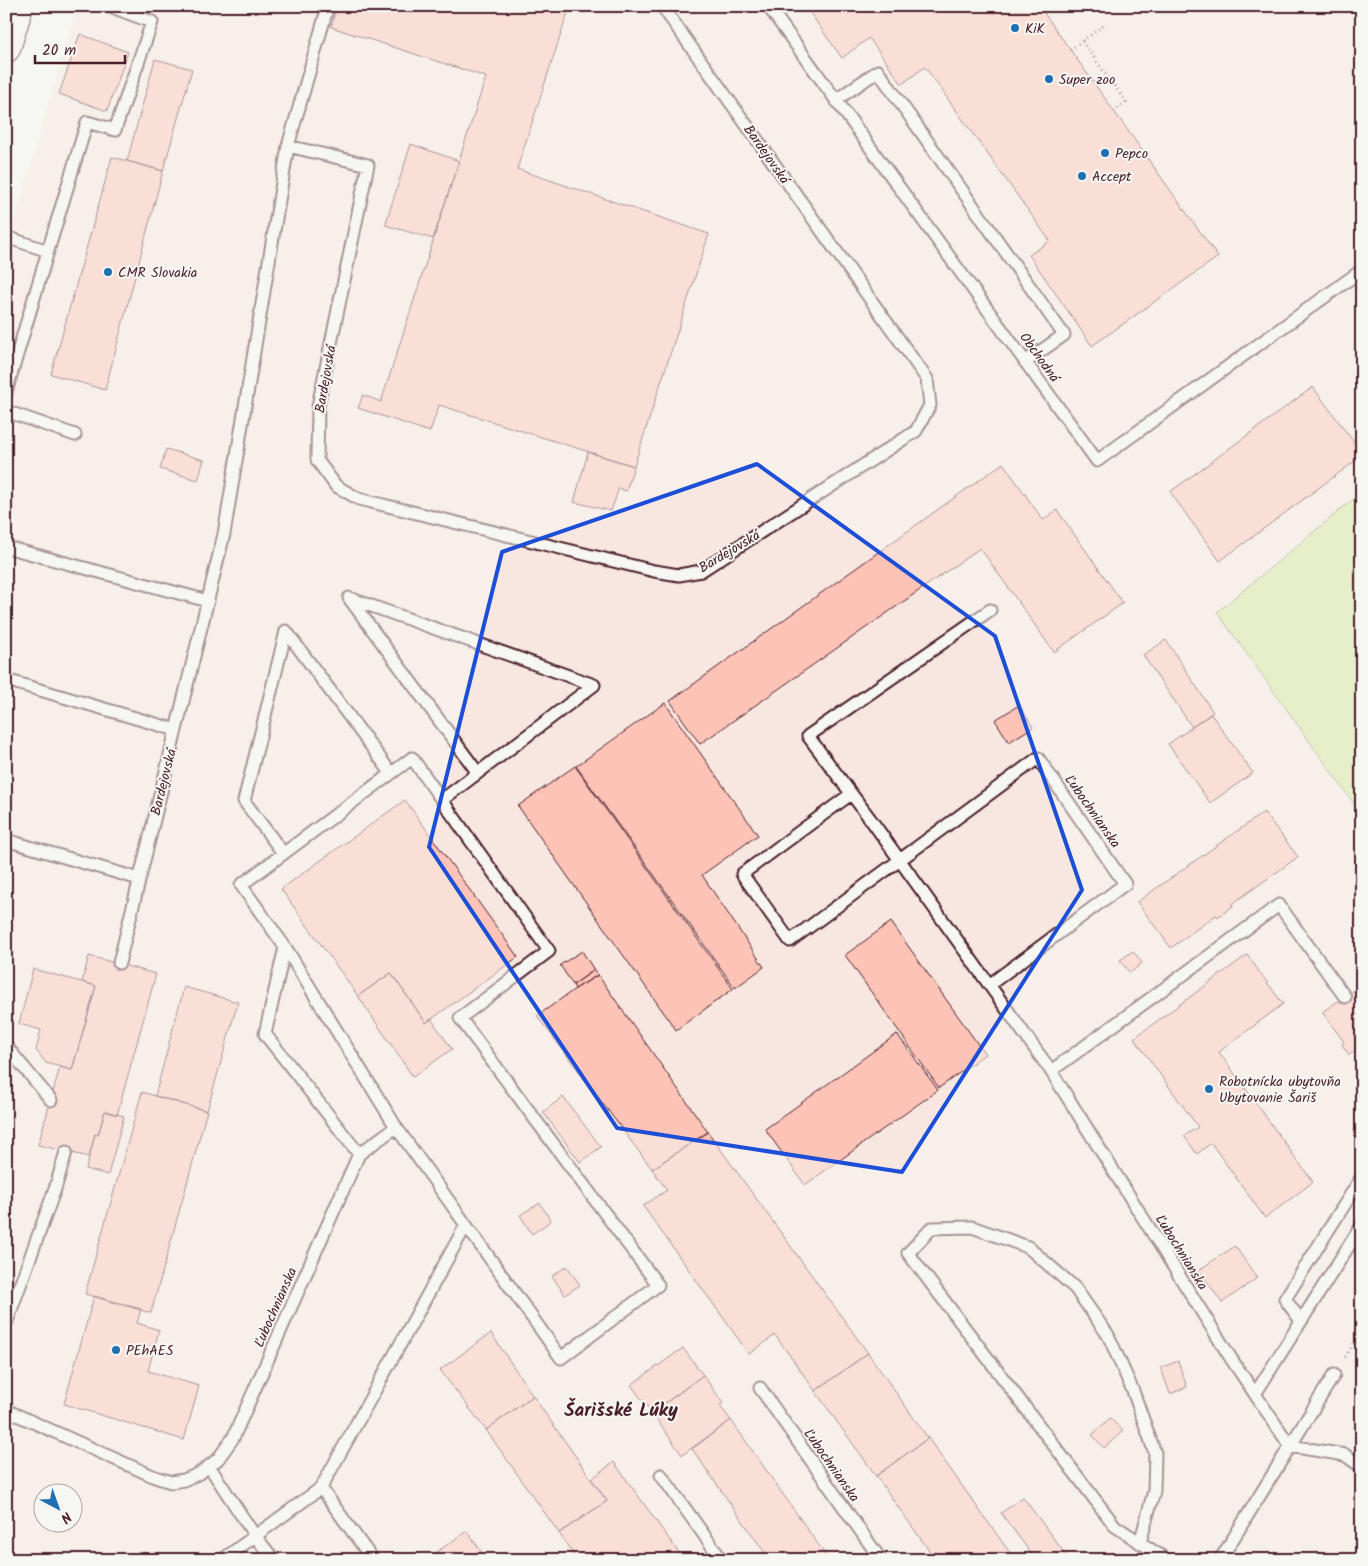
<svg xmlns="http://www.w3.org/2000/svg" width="1368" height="1566" font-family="Kalam,sans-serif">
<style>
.built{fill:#f8e7e0;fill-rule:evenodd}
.green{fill:#d3e69a;stroke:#8e8262}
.building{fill:#fec3b7;stroke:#4a1f2b}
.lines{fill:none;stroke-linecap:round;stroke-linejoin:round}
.service-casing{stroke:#4a1f2b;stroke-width:15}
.primary-casing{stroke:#4a1f2b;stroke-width:31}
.path{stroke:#4a1f2b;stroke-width:3;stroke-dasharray:1 4;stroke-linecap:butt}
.service{stroke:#f6f6f2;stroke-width:11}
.primary{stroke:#f6f6f2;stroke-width:28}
.marked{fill:none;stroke:#1d4ed8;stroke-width:4;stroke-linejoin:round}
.poi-dot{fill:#1f6fb2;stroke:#f6f6f2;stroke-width:2}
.labels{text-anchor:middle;stroke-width:4;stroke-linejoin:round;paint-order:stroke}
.poi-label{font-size:14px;fill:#4a1f2b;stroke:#f6f6f2;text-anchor:start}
.street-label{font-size:14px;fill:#4a1f2b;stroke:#f6f6f2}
.district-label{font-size:19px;font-weight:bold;fill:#4a1f2b;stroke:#f6f6f2}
</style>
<rect width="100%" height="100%" fill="#f6f6f2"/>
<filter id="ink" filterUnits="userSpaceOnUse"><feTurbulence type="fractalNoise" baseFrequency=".02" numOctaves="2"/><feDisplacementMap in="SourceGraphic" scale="10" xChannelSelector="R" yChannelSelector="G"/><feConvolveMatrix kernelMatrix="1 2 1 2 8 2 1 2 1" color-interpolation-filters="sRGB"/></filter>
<g filter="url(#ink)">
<path class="built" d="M 77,6 L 1362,6 L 1362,492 L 1217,612 L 1362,815 L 1362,1560 L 6,1560 L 6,1419 L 9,1352 L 6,1315 L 6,251 ZM 42,1494 L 72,1494 L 72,1524 L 42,1524 Z"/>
<path class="green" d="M 1362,492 L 1362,815 L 1217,612 Z"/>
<path class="building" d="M 337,6 L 570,6 L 517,169 L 709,234 L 634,466 L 439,405 L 430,432 L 358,408 L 363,395 L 381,402 L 486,77 L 331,27 Z
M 805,6 L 1039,6 L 1218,257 L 1092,346 L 1029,255 L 1050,241 L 925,67 L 902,84 L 869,38 L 842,58 Z
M 80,34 L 128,52 L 107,111 L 59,94 Z
M 155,59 L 192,69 L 163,171 L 127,161 Z
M 411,144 L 459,161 L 433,239 L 385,225 Z
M 112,157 L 163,171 L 105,390 L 51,374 Z
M 1313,387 L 1362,453 L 1362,456 L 1220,561 L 1170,492 Z
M 166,449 L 204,460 L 198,480 L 160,469 Z
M 588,452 L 634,466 L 626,491 L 619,488 L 611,511 L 574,502 Z
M 1003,463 L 1043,520 L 1057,510 L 1123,603 L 1054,652 L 980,548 L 700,744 L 670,701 Z
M 1166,640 L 1213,712 L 1192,727 L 1143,655 Z
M 665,703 L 758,835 L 702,875 L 764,967 L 735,988 L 576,766 Z
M 1019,705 L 1033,727 L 1009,742 L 995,720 Z
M 1211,714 L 1253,773 L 1210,803 L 1168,744 Z
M 575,766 L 733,989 L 676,1030 L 518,806 Z
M 405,800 L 518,957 L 426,1023 L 391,973 L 358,996 L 281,889 Z
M 1264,812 L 1298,857 L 1232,904 L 1233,906 L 1218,917 L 1216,915 L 1171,948 L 1137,902 Z
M 891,922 L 985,1054 L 939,1088 L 845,955 Z
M 582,951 L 594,970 L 573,985 L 560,965 Z
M 1133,951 L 1142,963 L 1130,973 L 1120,960 Z
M 1247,955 L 1283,1004 L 1219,1052 L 1313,1182 L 1265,1218 L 1211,1143 L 1197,1154 L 1194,1150 L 1184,1136 L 1198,1127 L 1134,1038 Z
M 89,956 L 156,974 L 117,1115 L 105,1111 L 98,1135 L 95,1134 L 89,1157 L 38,1145 L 60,1067 L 72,1070 L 96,986 L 82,982 Z
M 33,969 L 96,986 L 72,1070 L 46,1063 L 36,1050 L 41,1030 L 19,1024 Z
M 594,970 L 598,975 L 575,989 L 573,985 Z
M 391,973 L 426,1023 L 431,1019 L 452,1049 L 413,1077 L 358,996 Z
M 598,975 L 708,1132 L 652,1169 L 537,1016 L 575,989 Z
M 184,987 L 238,1002 L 207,1111 L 155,1096 Z
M 1359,987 L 1362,991 L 1362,1046 L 1349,1055 L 1342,1045 L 1344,1042 L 1322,1012 Z
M 897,1034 L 938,1090 L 805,1185 L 765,1129 Z
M 142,1092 L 207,1111 L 151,1313 L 85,1294 Z
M 563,1097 L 601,1147 L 580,1162 L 543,1112 Z
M 105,1111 L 124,1116 L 108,1175 L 86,1169 L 95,1134 L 98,1135 Z
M 708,1132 L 868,1353 L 815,1391 L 775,1335 L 749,1354 L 643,1206 L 667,1190 L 652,1169 Z
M 540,1203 L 551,1221 L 532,1234 L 520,1215 Z
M 1235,1246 L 1257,1278 L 1222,1303 L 1199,1270 Z
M 567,1266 L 580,1285 L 565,1295 L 552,1276 Z
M 94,1296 L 141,1309 L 137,1323 L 159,1330 L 148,1371 L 199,1386 L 184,1440 L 64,1404 Z
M 491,1333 L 533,1396 L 486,1430 L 440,1370 Z
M 683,1348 L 703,1375 L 652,1413 L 631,1385 Z
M 868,1353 L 928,1438 L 876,1476 L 815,1391 Z
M 1178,1361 L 1187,1387 L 1170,1394 L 1161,1368 Z
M 703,1375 L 723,1403 L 720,1406 L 731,1420 L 682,1455 L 652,1413 Z
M 533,1396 L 607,1501 L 559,1533 L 486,1430 Z
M 1110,1418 L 1123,1431 L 1104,1448 L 1092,1435 Z
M 731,1420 L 829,1560 L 770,1560 L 692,1449 Z
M 928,1438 L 1015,1560 L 936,1560 L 876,1476 Z
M 614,1462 L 684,1560 L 577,1560 L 559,1533 L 607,1501 L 591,1479 Z
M 1023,1497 L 1068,1558 L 1065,1560 L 1036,1560 L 1001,1513 Z
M 467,1531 L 487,1560 L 425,1560 Z"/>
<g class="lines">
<g class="service-casing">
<path id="service" d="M 768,6 L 1097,461 L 1362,270
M 836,100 L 878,71 L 1064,335 L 1025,362
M 288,146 L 328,6
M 6,237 L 48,251 L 6,392
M 48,251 L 87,122 L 115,130 L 152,22 L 109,6
M 6,411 L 75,435
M 6,547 L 208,601
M 990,610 L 808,736 L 871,820 L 1051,1071 L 1232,1360 L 1290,1446 L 1345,1455 L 1362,1467
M 6,680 L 176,730
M 851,794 L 742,874 L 790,941 L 1038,758 L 1125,884 L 989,985
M 442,800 L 594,685 L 349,598 L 478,773
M 6,840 L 139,879
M 283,853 L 244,801 L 286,631 L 391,773
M 285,947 L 396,1127
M 119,963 L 224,534 L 288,146 L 368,165 L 318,406 L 317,460 L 336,486 L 359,499 L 654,571 L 679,575 L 701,571 L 916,431 L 930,405 L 927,379 L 662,6
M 6,1046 L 51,1100
M 1051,1071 L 1279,905 L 1345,997
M 1301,1321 L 1285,1299 L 1360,1180 L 1362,1182
M 6,1324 L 55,1189 L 66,1152
M 760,1388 L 881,1560
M 1255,1394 L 1362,1225
M 6,1410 L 155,1477 L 171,1482 L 184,1480 L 200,1473 L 218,1459 L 233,1438 L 359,1154 L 396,1127 L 561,1358 L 658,1285 L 460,1018 L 549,951 L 412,758 L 241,885 L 285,947 L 265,1034 L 359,1154
M 209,1466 L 255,1536 L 222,1560
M 661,1475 L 722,1560
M 321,1488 L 466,1225
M 1140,1543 L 1154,1491 L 1155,1453 L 1133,1391 L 1108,1335 L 1075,1288 L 1028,1247 L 972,1227 L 932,1228 L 908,1253 L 1115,1526 L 1167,1560
M 274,1560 L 255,1536 L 321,1488 L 373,1560
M 1220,1560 L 1334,1375"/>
</g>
<g class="primary-casing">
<path id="primary" d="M 6,48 L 19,6"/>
</g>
<path class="path" d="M 1082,41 L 1126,102 L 1114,111
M 1070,50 L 1104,25
M 1345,1357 L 1362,1330"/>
<use href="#service" class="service"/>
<use href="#primary" class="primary"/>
</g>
</g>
<path d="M0 0H1368V1566H0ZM 757,464 L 995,636 L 1082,890 L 902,1172 L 617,1128 L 429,847 L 502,552 Z" fill="#f6f6f2" fill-opacity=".55" fill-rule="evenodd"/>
<path class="marked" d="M 757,464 L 995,636 L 1082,890 L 902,1172 L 617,1128 L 429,847 L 502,552 Z"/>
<g class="poi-dot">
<circle cx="1015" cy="28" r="5"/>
<circle cx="1049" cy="79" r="5"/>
<circle cx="1105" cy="153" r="5"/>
<circle cx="1082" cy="176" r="5"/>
<circle cx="108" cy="272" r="5"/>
<circle cx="1209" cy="1089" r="5"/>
<circle cx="116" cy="1350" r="5"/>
</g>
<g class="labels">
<g class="poi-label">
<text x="1025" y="33">KiK</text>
<text x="1059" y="84">Super zoo</text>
<text x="1115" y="158">Pepco</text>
<text x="1092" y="181">Accept</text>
<text x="118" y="277">CMR Slovakia</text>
<text x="1219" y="1086">Robotnícka ubytovňa<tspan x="1219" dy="16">Ubytovanie Šariš</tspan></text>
<text x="126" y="1355">PEhAES</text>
</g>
<g class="street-label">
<text transform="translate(767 154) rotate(55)" y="5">Bardejovská</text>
<text transform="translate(1040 357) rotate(54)" y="5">Obchodná</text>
<text transform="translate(325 379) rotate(-80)" y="5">Bardejovská</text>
<text transform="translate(729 551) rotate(-31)" y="5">Bardejovská</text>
<text transform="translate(163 782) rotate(-76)" y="5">Bardejovská</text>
<text transform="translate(1093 811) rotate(55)" y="5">Ľubochnianska</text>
<text transform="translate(1182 1252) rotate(58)" y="5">Ľubochnianska</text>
<text transform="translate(275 1307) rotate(-66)" y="5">Ľubochnianska</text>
<text transform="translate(832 1465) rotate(55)" y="5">Ľubochnianska</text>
</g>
<g class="district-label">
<text x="621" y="1416">Šarišské Lúky</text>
</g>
</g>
<rect width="1368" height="1566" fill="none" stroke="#f6f6f2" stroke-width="25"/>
<rect x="12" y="12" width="1343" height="1541" fill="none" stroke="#4a1f2b" stroke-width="2" filter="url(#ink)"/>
<g transform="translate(58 1508) rotate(139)"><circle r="24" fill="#f6f6f2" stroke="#b1a0a2"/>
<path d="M0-4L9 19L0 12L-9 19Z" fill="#1f6fb2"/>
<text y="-8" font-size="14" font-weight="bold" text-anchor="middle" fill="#4a1f2b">N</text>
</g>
<path d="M35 55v8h90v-8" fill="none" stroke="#4a1f2b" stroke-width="2.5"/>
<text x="42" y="55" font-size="15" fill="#4a1f2b" stroke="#f6f6f2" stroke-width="4" paint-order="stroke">20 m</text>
</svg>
